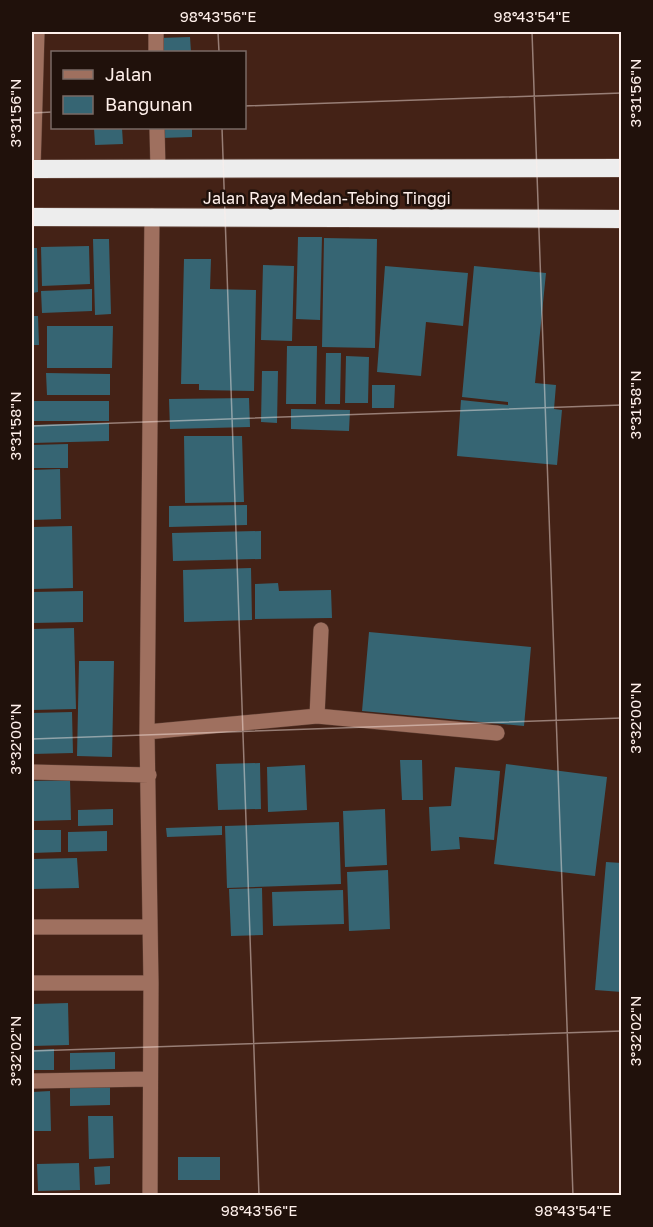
<svg xmlns="http://www.w3.org/2000/svg" width="653" height="1227" font-family="'Golos Text',sans-serif">
<style>
.building{fill:#366573}
.lines{fill:none;stroke-linecap:round;stroke-linejoin:round}
.minor-casing{stroke:#5e3f34;stroke-width:16}
.highway-casing{stroke:#5e3f34;stroke-width:20}
.minor{stroke:#9f705f;stroke-width:15}
.highway{stroke:#ededed;stroke-width:18}
.ticks{fill:none;stroke:#fff0eb;stroke-width:1.5;stroke-opacity:0.45}
.labels{text-anchor:middle;stroke-width:5;stroke-linejoin:round;paint-order:stroke}
.street-label{font-size:16px;fill:#fff0eb;stroke:#20110b}
.neatline{fill:none;stroke:#fff0eb;stroke-width:2}
.ticks-label{font-size:15px;text-anchor:middle;fill:#fff0eb}
</style>
<rect width="100%" height="100%" fill="#442216"/>
<path class="building" d="M 190,37 L 191,52 L 159,52 L 159,38 Z
M 94,128 L 122,128 L 123,144 L 95,145 Z
M 161,128 L 192,128 L 192,137 L 161,138 Z
M 298,237 L 322,237 L 320,320 L 296,319 Z
M 324,238 L 377,239 L 375,348 L 322,347 Z
M 93,239 L 109,239 L 111,314 L 95,315 Z
M 89,246 L 90,284 L 42,286 L 41,247 Z
M 32,248 L 37,248 L 38,292 L 32,293 Z
M 184,259 L 211,259 L 210,289 L 256,290 L 254,391 L 199,390 L 199,384 L 181,384 Z
M 263,265 L 294,266 L 292,341 L 261,340 Z
M 385,266 L 468,273 L 463,326 L 426,322 L 421,376 L 377,372 Z
M 474,266 L 546,273 L 535,383 L 556,385 L 554,409 L 562,410 L 557,465 L 457,456 L 461,400 L 508,405 L 508,402 L 462,397 Z
M 92,289 L 92,311 L 42,313 L 41,291 Z
M 32,316 L 38,316 L 39,345 L 32,345 Z
M 47,326 L 113,326 L 112,368 L 47,368 Z
M 287,346 L 317,346 L 316,404 L 286,404 Z
M 326,353 L 341,353 L 340,404 L 325,404 Z
M 346,356 L 369,357 L 368,403 L 345,403 Z
M 262,371 L 278,371 L 277,423 L 261,422 Z
M 46,373 L 110,374 L 110,395 L 47,395 Z
M 372,385 L 395,385 L 394,408 L 372,408 Z
M 249,398 L 250,427 L 170,429 L 169,399 Z
M 32,401 L 109,401 L 109,421 L 32,421 Z
M 291,409 L 350,410 L 349,431 L 291,429 Z
M 109,423 L 109,441 L 32,443 L 32,425 Z
M 184,436 L 242,436 L 244,502 L 185,503 Z
M 68,444 L 68,468 L 32,468 L 32,445 Z
M 60,469 L 61,519 L 32,520 L 32,470 Z
M 247,505 L 247,525 L 169,527 L 169,506 Z
M 72,526 L 73,588 L 32,589 L 32,527 Z
M 261,531 L 261,559 L 173,561 L 172,533 Z
M 251,568 L 252,620 L 184,622 L 183,570 Z
M 278,583 L 279,591 L 331,590 L 332,618 L 255,619 L 255,584 Z
M 83,591 L 83,622 L 32,623 L 32,592 Z
M 74,628 L 76,709 L 32,710 L 32,629 Z
M 369,632 L 531,647 L 524,726 L 362,711 Z
M 79,661 L 114,661 L 112,757 L 77,756 Z
M 72,712 L 73,753 L 32,754 L 32,713 Z
M 400,760 L 422,760 L 423,800 L 402,800 Z
M 260,763 L 261,809 L 218,810 L 216,764 Z
M 506,764 L 607,777 L 595,876 L 494,864 Z
M 305,765 L 307,810 L 268,812 L 267,767 Z
M 455,767 L 500,771 L 494,840 L 459,837 L 460,849 L 431,851 L 429,807 L 451,806 Z
M 70,780 L 71,820 L 32,821 L 32,781 Z
M 113,809 L 113,825 L 78,826 L 78,810 Z
M 385,809 L 387,865 L 345,867 L 343,811 Z
M 339,822 L 341,884 L 227,888 L 225,826 Z
M 222,826 L 222,835 L 167,837 L 166,828 Z
M 32,830 L 61,830 L 61,852 L 32,853 Z
M 107,831 L 107,851 L 68,852 L 68,832 Z
M 77,858 L 79,888 L 32,889 L 32,859 Z
M 606,862 L 622,863 L 622,992 L 595,990 Z
M 388,870 L 390,929 L 349,931 L 347,872 Z
M 262,888 L 263,935 L 231,936 L 229,889 Z
M 343,890 L 344,924 L 273,926 L 272,892 Z
M 68,1003 L 69,1045 L 32,1046 L 32,1004 Z
M 54,1049 L 54,1070 L 32,1070 L 32,1050 Z
M 115,1052 L 115,1069 L 70,1070 L 70,1053 Z
M 110,1086 L 110,1105 L 70,1106 L 70,1087 Z
M 50,1091 L 51,1131 L 32,1131 L 32,1092 Z
M 88,1116 L 113,1116 L 114,1158 L 89,1159 Z
M 178,1157 L 220,1157 L 220,1180 L 178,1180 Z
M 79,1163 L 80,1190 L 38,1191 L 37,1164 Z
M 110,1166 L 110,1184 L 95,1185 L 94,1167 Z"/>
<g class="lines">
<g class="minor-casing">
<path id="minor" d="M 156,32 L 156,52
M 157,128 L 158,169
M 33,169 L 37,32
M 317,716 L 321,630
M 147,732 L 317,716 L 497,733
M 32,772 L 149,775
M 32,927 L 150,927
M 32,983 L 151,983
M 32,1081 L 150,1079
M 150,1196 L 151,983 L 147,732 L 152,216"/>
</g>
<g class="highway-casing">
<path id="highway" d="M 32,169 L 622,168
M 32,217 L 622,219"/>
</g>
<use href="#minor" class="minor"/>
<use href="#highway" class="highway"/>
</g>
<path class="ticks" d="M 218,32 L 219,52M 532,32 L 573,1196M 244,106 L 622,93M 32,113 L 52,112M 222,128 L 259,1196M 32,426 L 622,405M 32,739 L 622,718M 32,1051 L 622,1031"/>
<g class="labels">
<g class="street-label">
<text x="327" y="204">Jalan Raya Medan-Tebing Tinggi</text>
</g>
</g>
<rect width="653" height="1227" fill="none" stroke="#20110b" stroke-width="66"/>
<rect x="51" y="51" width="195" height="78" fill="#20110b" stroke="#796a65" stroke-width="1.5"/>
<rect x="63" y="70" width="30" height="9" fill="#9f705f" stroke="#796a65" stroke-width="1.5"/>
<text x="105" y="81" font-size="18" fill="#fff0eb">Jalan</text>
<rect x="63" y="96" width="30" height="18" fill="#366573" stroke="#796a65" stroke-width="1.5"/>
<text x="105" y="111" font-size="18" fill="#fff0eb">Bangunan</text>
<rect x="33" y="33" width="587" height="1161" class="neatline"/>
<g class="ticks-label">
<text x="218" y="22">98°43'56"E</text>
<text x="532" y="22">98°43'54"E</text>
<text transform="translate(636 93) rotate(-90)" y="5">3°31'56"N</text>
<text transform="translate(16 113) rotate(-90)" y="5">3°31'56"N</text>
<text transform="translate(636 405) rotate(-90)" y="5">3°31'58"N</text>
<text transform="translate(16 426) rotate(-90)" y="5">3°31'58"N</text>
<text transform="translate(636 718) rotate(-90)" y="5">3°32'00"N</text>
<text transform="translate(16 739) rotate(-90)" y="5">3°32'00"N</text>
<text transform="translate(636 1031) rotate(-90)" y="5">3°32'02"N</text>
<text transform="translate(16 1051) rotate(-90)" y="5">3°32'02"N</text>
<text x="259" y="1216">98°43'56"E</text>
<text x="573" y="1216">98°43'54"E</text>
</g>
</svg>
